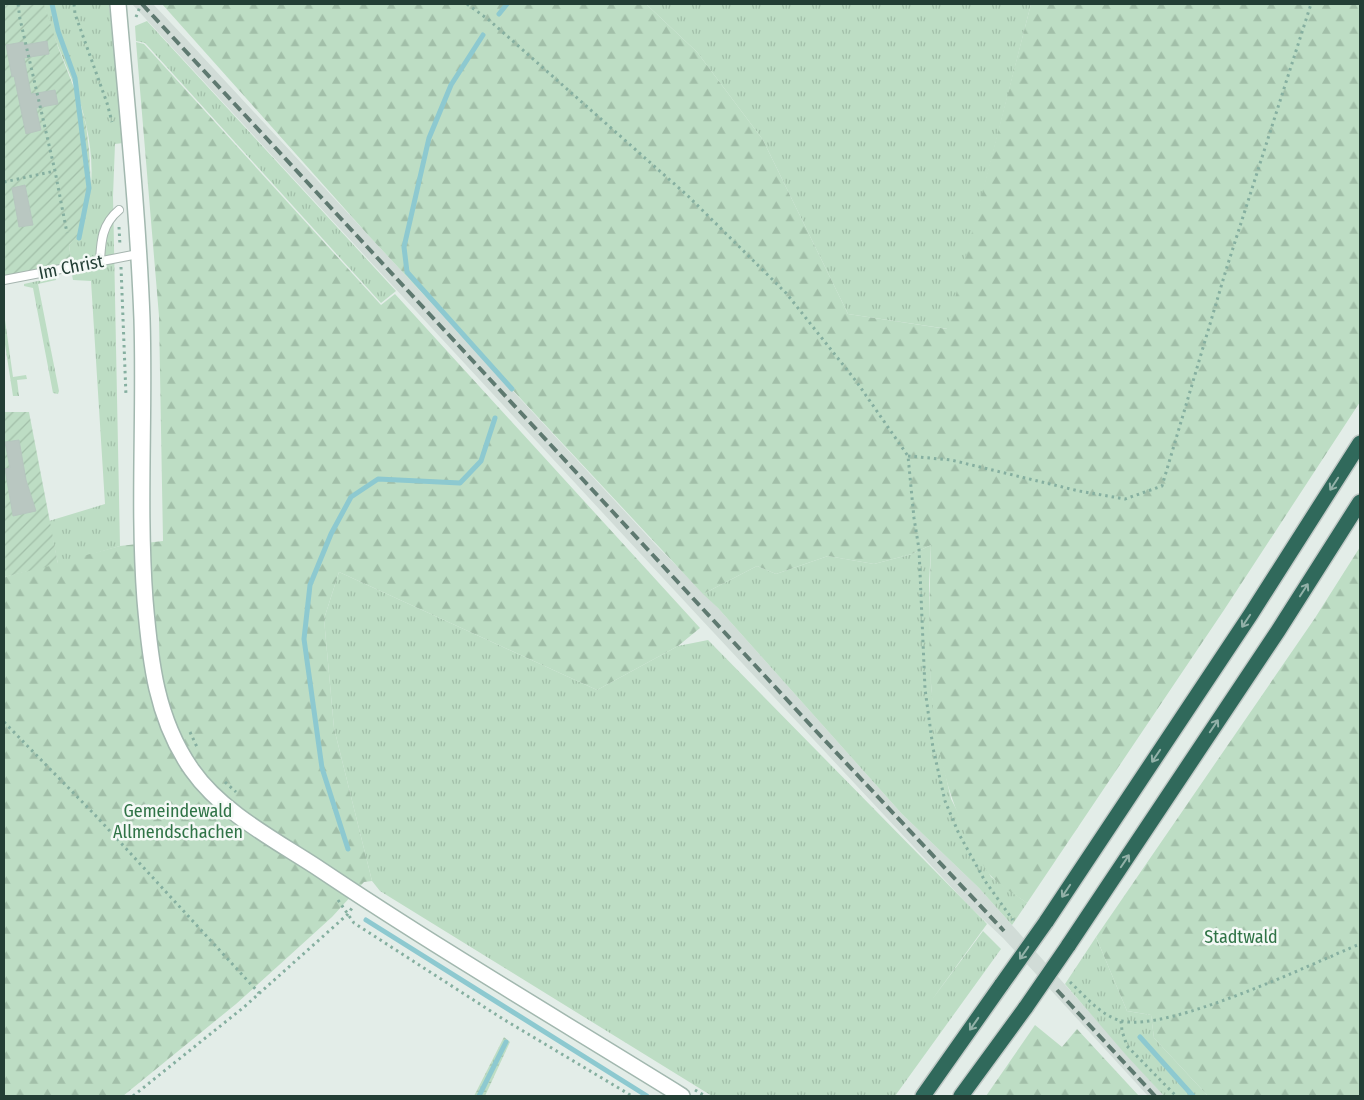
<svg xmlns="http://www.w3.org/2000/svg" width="1364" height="1100" font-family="'Fira Sans Condensed',sans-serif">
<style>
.built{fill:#d1dcd7}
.grass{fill:url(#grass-tufts)}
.forest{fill:url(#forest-firs)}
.wetland{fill:url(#wetland-marsh)}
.garden{fill:url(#garden-furrows)}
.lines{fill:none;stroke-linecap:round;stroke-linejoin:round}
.stream{stroke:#8dc9d0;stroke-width:5}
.building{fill:#b9c7c1;stroke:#b6c6bf}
.lane-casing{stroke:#a6b5af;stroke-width:10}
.secondary-casing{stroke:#a2b8af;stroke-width:18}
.highway-casing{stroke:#c1c9c6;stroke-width:18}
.path{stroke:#85afa0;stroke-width:3;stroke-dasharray:2.5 4;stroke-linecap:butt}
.lane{stroke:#fff;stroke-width:8}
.secondary{stroke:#fff;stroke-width:15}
.highway{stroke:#30695b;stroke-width:15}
.rail{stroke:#5e7970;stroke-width:4;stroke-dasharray:10 5;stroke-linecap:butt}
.highway-bridge-casing{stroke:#c1c9c6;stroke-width:18;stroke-linecap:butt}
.highway-bridge{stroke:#30695b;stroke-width:15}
.oneway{stroke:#92b1a8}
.labels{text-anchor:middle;stroke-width:5;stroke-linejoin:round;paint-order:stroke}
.street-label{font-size:18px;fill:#233e35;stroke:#f4f9f6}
.park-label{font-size:18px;fill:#2f7346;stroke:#f4f9f6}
</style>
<defs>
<pattern id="grass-tufts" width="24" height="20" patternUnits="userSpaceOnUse" patternTransform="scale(1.25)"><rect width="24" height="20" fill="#bdddc4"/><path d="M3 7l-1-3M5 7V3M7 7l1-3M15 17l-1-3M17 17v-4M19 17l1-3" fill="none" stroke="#a2bfa9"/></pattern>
<pattern id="forest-firs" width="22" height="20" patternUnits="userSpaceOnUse" patternTransform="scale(1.25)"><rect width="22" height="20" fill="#bdddc4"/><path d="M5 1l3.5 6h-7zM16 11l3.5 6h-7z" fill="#a2bfa9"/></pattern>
<pattern id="wetland-marsh" width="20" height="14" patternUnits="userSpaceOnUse" patternTransform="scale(1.25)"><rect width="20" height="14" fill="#bdddc4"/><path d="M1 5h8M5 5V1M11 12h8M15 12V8" fill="none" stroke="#a2bfa9"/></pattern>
<pattern id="garden-furrows" width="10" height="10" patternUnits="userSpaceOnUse" patternTransform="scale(1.25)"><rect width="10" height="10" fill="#bdddc4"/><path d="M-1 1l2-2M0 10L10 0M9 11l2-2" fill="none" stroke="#a2bfa9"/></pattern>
</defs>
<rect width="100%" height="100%" fill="#e3ede8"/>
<path class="built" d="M 132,4 L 153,4 L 189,42 L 655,544 L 718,608 L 902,814 L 979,888 L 1164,1096 L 1148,1096 L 1003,938 L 970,907 L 700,618 Z"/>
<path class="grass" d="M 44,4 L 109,4 L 123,143 L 115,144 L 113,196 L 120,546 L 58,564 L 49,521 L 105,504 L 91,281 L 73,280 L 72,275 L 91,271 L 91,263 L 72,266 L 69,245 C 81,232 79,227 84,211 C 87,202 90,194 91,185 C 94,150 85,112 72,80 C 62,55 50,30 44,4 Z
M 646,4 L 1031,4 L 948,329 L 848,314 L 763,140 L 697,52 Z
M 147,21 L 396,291 L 381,303 L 145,43 L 136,41 L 135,26 Z
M 56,277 L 56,280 L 38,284 L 59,391 L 58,394 L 53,393 L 33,288 L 24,286 L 24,284 Z
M 4,313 L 13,377 L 26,375 L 27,379 L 17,380 L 19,396 L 13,396 L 4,338 Z
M 931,545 L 929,585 L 931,686 L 939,746 L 951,799 L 991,877 L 1027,903 L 1012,925 L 979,888 L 902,814 L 718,608 L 703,594 L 757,566 L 776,574 L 828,556 L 874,564 L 912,554 Z
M 339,572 L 597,690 L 678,646 L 708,640 L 987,924 L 931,1001 L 983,931 L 1001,949 L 895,1096 L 712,1096 L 380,891 L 372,881 L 334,728 L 324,619 Z
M 1096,937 L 1127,1011 L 1151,1015 L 1154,1038 L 1208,1096 L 1164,1096 L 1126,1055 L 1065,984 Z"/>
<path class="forest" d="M 162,4 L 646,4 L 697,52 L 763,140 L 848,314 L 947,329 L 1031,4 L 1360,4 L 1360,402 L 1224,610 L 1027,903 C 1016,895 1003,888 993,878 C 985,871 980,858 975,849 C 923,759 928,646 931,545 L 912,554 L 874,564 L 828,556 L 776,574 L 757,566 L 703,594 L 369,236 Z
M 136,42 L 144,44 L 381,305 L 395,294 L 700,628 L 678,646 L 597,690 L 339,572 L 324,619 L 334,728 L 372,881 L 364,882 L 332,917 L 236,1004 L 123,1096 L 4,1096 L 4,577 L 120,546 L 163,541 L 159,316 Z
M 1360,547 L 1360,1096 L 1208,1096 L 1154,1038 L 1151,1015 L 1127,1011 L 1096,937 L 1315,618 Z
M 1035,1025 L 1062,1047 L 1077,1029 L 1139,1096 L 986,1096 Z"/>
<path class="wetland" d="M 504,1037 L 510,1042 L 485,1096 L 474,1096 Z"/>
<path class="garden" d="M 4,4 L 44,4 L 58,47 L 80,103 L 86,125 L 89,150 L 91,186 L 88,200 L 78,235 L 69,245 L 72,266 L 4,280 Z
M 4,412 L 29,412 L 58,564 L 4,577 Z"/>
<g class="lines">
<path class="stream" d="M 52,4 L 58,31 L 75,78 L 89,188 L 79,238
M 499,14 L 507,4
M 483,35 L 451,85 L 429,138 L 404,247 L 407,272 L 512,389
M 348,849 L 322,768 L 304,639 L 310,585 L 331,534 L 351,497 L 378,479 L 460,483 L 481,461 L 495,418
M 366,920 L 647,1096
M 1140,1037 L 1193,1096
M 479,1096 L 506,1042"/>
</g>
<path class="building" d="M 47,41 L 49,54 L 24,58 L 31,94 L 55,90 L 58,104 L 36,108 L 41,130 L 26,134 L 14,76 L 12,77 L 6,45 L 23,42 L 24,45 Z
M 25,185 L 33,225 L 19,227 L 12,188 Z
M 19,440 L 26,480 L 36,511 L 13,516 L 5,469 L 10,468 L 5,442 Z"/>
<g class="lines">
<g class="lane-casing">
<path id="lane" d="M 100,261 C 101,241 102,224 119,210
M 4,280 L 138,254"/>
</g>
<g class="secondary-casing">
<path id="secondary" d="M 118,4 C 127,109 138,214 142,319 C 145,413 138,506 145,600 C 150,660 156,719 192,770 C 222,813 277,841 321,870 C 439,949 561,1021 682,1096"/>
</g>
<g class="highway-casing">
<path id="highway" d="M 1046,922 L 1251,614 L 1360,443
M 1068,946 L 1278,631 L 1360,502
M 923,1096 L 1002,984
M 961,1096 L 1026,1007"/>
</g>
<path class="path" d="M 18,4 L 20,19 L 55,171 L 67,233
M 74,4 L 75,14 L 107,103 L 112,122
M 467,4 L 489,20 L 688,196 L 786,293 L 856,381 L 908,456 L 914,518 L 919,549 L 925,689 L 933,748 L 945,801 L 959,834 L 985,881 L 1013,920
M 136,17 L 141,4
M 4,182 L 55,171
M 119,227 L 120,246
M 121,267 L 126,396
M 908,456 L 951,460 L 1079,491 L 1125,499 L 1162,486 L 1226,270 L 1311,4
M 4,722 L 97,817 L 259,993
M 190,732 L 197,747
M 225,782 L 236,792
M 338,900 L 354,923 L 503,1019 L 632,1096
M 1070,982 C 1086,997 1101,1016 1122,1021 C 1169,1032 1311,964 1360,944
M 1121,1021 L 1122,1031 L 1127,1046 L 1176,1096
M 695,1090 L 705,1096
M 133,1096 L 244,1007 L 348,914 L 352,908"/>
<use href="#lane" class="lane"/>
<use href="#secondary" class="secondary"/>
<use href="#highway" class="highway"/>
<path class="rail" d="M 142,4 L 816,731 L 1004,931
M 1057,990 L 1155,1096"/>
<g class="highway-bridge-casing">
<path id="highway-bridge" d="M 1002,984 L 1046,922
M 1026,1007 L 1068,946"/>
</g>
<use href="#highway-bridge" class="highway-bridge"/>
</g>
<defs><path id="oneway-shaft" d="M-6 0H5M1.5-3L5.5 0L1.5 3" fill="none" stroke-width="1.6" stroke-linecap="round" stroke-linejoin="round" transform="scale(1.25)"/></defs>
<g class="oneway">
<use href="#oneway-shaft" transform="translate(1334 484) rotate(123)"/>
<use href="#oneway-shaft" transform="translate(1304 590) rotate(-57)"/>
<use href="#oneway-shaft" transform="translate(1246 621) rotate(124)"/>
<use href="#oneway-shaft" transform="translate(1214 726) rotate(-56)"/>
<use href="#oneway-shaft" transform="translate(1156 756) rotate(124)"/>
<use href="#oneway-shaft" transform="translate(1125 861) rotate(-56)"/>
<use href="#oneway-shaft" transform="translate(1066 891) rotate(124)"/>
<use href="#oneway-shaft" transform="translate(1024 953) rotate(125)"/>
<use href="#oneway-shaft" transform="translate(974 1024) rotate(125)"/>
</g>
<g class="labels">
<g class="street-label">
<text transform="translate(71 267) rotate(-11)" y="6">Im Christ</text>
</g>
<g class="park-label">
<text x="178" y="817">Gemeindewald<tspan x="178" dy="21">Allmendschachen</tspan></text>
<text x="1241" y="943">Stadtwald</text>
</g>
</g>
<rect width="1364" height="1100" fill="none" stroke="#233e35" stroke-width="10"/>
</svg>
